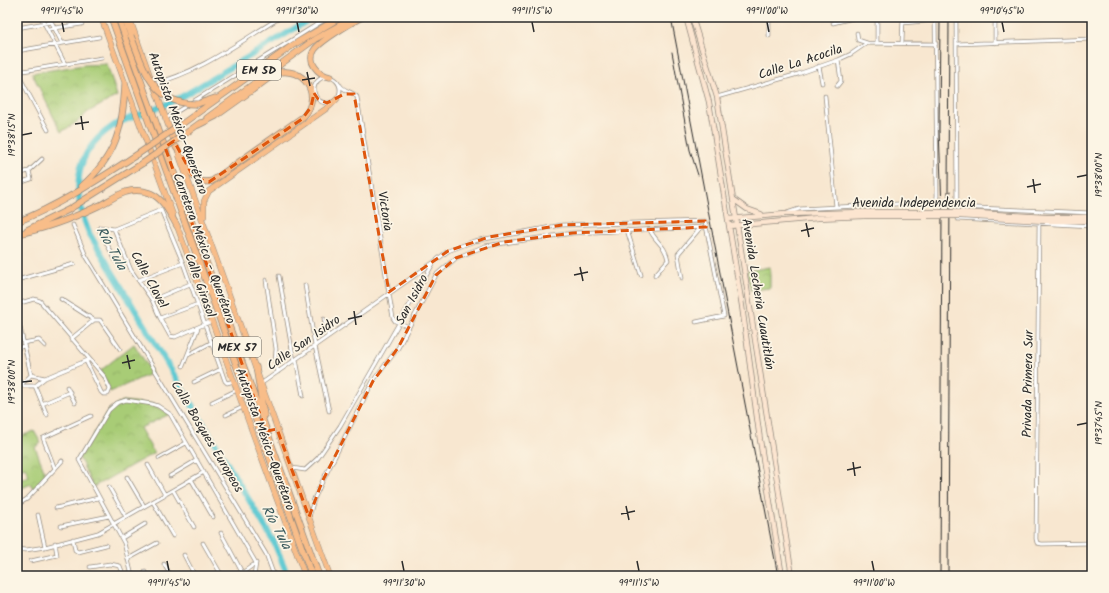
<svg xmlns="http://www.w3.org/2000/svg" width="1109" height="593" font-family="Kalam,sans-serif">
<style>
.park{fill:url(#park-crowns);stroke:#6a7c50}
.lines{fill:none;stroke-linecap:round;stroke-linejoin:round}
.river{stroke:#5dc9d2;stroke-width:6}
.street-casing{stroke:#92897e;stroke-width:4.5}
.secondary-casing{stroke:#92897e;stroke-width:6}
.primary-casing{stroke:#92897e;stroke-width:6}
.highway-casing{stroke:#92897e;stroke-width:7}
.street{stroke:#fff;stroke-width:3}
.secondary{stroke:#fce5d0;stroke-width:4.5}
.primary{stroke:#f8bd89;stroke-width:5}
.highway{stroke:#f8bd89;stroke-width:5.5}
.rail{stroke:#2b2b2b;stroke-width:1}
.secondary-bridge-casing{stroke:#92897e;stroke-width:6;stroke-linecap:butt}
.highway-bridge-casing{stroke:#92897e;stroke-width:7;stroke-linecap:butt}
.secondary-bridge{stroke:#fce5d0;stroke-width:4.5}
.highway-bridge{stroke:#f8bd89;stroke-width:5.5}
.marked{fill:none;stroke:#df570e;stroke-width:3;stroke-dasharray:8 5;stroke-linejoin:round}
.ticks{fill:none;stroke:#2b2b2b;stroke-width:1.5}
.labels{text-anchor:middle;stroke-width:3.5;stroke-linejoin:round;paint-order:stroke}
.shield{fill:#fcf5e5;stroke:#6a6863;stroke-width:1}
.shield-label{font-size:12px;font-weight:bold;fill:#2b2b2b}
.street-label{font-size:13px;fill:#2b2b2b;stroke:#fcf5e5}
.water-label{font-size:14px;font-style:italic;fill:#3a5a5d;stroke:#fcf5e5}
.neatline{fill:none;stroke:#2b2b2b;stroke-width:1.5}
.ticks-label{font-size:10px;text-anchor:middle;fill:#2b2b2b}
</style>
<defs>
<pattern id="park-crowns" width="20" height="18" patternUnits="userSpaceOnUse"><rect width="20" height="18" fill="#a8cc76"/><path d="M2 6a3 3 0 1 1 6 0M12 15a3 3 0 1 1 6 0" fill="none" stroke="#91af66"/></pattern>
</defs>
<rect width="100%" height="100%" fill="#fcf5e5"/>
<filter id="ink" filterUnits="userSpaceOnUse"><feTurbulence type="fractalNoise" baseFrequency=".025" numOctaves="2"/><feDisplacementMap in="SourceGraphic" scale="8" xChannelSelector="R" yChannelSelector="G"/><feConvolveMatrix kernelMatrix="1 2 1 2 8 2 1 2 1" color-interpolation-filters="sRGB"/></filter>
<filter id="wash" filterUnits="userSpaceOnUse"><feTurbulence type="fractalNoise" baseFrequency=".012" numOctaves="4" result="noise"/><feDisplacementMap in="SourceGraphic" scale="16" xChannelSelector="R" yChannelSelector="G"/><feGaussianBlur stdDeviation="0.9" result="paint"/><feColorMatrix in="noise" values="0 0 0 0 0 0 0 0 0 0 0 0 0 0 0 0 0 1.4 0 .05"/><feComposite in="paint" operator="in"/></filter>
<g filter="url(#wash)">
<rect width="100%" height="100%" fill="#f8e7d0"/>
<path class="park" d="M 107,64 L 117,96 L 88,112 L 77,122 L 61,132 L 32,73 L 84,65 Z
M 770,267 L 770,288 L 751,290 L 747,271 Z
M 134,344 L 152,373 L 110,392 L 109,388 L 100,371 Z
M 122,401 L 152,404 L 170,414 L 140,428 L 154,453 L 93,487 L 79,457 L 109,410 Z
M 34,431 L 41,443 L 35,447 L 46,475 L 33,489 L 31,484 L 17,490 L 17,481 L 29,476 L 25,467 L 17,470 L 19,461 L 17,438 Z"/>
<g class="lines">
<path class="river" d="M 288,576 L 273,540 L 89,233 C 72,192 72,153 113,126 C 124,119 137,116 150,111 C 163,106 176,100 188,93 C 230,68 272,43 313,17"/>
</g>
</g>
<g filter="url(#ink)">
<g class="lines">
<g class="street-casing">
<path id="street" d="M 41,17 L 65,64
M 49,17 L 62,43
M 769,17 L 769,36
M 956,17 L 957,219 L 1092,226
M 995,17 L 995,43
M 833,23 L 857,17
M 903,23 L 935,20
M 17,28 L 51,22
M 48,29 L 82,24 L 82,17
M 857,33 L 858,40 L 867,43
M 877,43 L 877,17
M 902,43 L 903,17
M 956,44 L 1092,39
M 17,51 L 99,37
M 819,66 L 822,83
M 17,72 L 102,58
M 17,72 L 48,130
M314 90a13 13 0 1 1 26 0a13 13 0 1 1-26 0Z
M 153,84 C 199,73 241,41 281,17
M 340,85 C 344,92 353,91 357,97 L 393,318 L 395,321 L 409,327
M 837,86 L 841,81 L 838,60
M 825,96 L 836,207
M 717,97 L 798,74 L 838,60 L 851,54 L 867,43 L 936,44
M 165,119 L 329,17
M 17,174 L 29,171 L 42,159
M 22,182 L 31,179 L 29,171
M 956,207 L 1092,213
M 787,213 L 799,209 L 936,202 L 937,196 L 935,17
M 73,225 L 86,256 L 266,554 L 274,576
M 1039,225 L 1036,539 L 1037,543 L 1042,544 L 1092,543
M 114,229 L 131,270 L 152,300 L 160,318 L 170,336 L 175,337 L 212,321
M 627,230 L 641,275
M 650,230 C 656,243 665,244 668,260 L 655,275
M 117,263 L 99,229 L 100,227 L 114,229 L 161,210 L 183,263 L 225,381 L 227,383 L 234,381
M 279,276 L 294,361
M 682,278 L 678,254 L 701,227
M 17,280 L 74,264
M 139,280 L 183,263
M 266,280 L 276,349 L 275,361 L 278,372
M 305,285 L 315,346 L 329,411
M 61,299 L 94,320 L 100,320 L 120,349
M 152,300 L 190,284
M 17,304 L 34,299 L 40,301 L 104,376 L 110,389 L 108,394 L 103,394 L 101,392 L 86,361
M 160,318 L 198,304
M 324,319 L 328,336
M 19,323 L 31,375
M 71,339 L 94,320
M 23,343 L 39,340 L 45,346
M 17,348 L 24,346
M 188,355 L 218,339
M 296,359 L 303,396
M 183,366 L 198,328
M 194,382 L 221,369
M 262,383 L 434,262
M 21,385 L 31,375 L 45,378
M 17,386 L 35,386 L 45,378 L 88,360
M 35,386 L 47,415
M 67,387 L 75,403
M 212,402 L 237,390
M 42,404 L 70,392
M 226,415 L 243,407
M 17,428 L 19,432
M 159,458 L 186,443
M 148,465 L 165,495
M 292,468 L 305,470 L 318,458 L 340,426 L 434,262 L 448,251 L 474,241 L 562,225 L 705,221 L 724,316 L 696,322
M 55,469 L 43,438 L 91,416
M 170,476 L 197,460
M 127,477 L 144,506
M 191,479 L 213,517
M 109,487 L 126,517
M 173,490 L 194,527
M 153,502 L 173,536
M 17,505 L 27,499 L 62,461
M 56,508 L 98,498
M 38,515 L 45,547
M 309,517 L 314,499 L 322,482 L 373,381 L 398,348 L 436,275 L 456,258 L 485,246 L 573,233 L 706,227
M 61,526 L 109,516
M 221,533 L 244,576
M 122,538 L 145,524
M 73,539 L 75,550 L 78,552 L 106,545
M 203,543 L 222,576
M 17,549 L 26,550 L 45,547 L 98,533 L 204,472
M 184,555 L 195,576
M 128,559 L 157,543
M 31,561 L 57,555 L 55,543
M 164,564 L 171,576
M 90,567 L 110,564 L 120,566 L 124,576
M 145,572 L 147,576
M 132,576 L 124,543 L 79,460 L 109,410 L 117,403 L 126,400 L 152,404 L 158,406 L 170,414 L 256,563 L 254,576
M 238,576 L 256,563"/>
</g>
<g class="secondary-casing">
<path id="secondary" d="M 686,17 L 709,102 L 742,306 L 760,440 L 782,576
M 692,17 L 717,97 L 792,576
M 733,199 L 747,209 L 761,214
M 1045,217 L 1092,217
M 728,219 L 785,214 L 864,212
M 1045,221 L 1092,221
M 729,226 L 818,218 L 864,216"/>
</g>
<g class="primary-casing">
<path id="primary" d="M 101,17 L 173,215
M 129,17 L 150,76
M 154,86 L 175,144
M 179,155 L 330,576
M 204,216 L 204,201 L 209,191 L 330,106 L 337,99
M 176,223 L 305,576"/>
</g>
<g class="highway-casing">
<path id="highway" d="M 111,17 L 312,576
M 118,17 L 319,576
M 124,17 L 131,36
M 330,77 C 318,74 306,62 315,49 C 322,40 352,22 362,17
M 197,104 L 215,98
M 207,118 L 315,39 L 355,17
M 179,126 L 293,45 L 341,17
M 182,136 L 200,123
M 176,147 C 186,160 190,187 212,181 L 304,116 C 323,95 303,65 276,73 L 216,116 L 198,125
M 82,186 C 116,156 123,128 125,84
M 17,222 C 60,205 99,179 138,154
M 27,230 L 68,210 L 143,163
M 17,234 C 45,229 73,218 98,206 C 107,202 116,195 126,192 C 134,190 142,190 150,193 C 164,199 170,214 177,226
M 256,367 L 264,415"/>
</g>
<use href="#street" class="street"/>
<use href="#secondary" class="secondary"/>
<use href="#primary" class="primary"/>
<use href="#highway" class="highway"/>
<path class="rail" d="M 671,17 L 778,576
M 940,17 L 939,130 L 942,208 L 940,576
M 672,52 L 690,150 L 698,175
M 948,197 L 949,17
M 948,576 L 950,191"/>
<g class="secondary-bridge-casing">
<path id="secondary-bridge" d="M 864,212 L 960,212 L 1045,217
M 864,216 L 960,216 L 1045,221"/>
</g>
<g class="highway-bridge-casing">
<path id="highway-bridge" d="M 131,36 C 144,69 153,105 197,104
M 138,154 L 179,126
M 143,163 L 182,136"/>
</g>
<use href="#secondary-bridge" class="secondary-bridge"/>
<use href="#highway-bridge" class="highway-bridge"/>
</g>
</g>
<path class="marked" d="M 314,93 L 318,99 L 327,103 L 344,94 L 354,94 L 389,292 L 448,251 L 489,237 L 562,225 L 705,221 L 706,227 L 573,233 L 504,242 L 456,258 L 436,275 L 398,348 L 373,381 L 322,482 L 309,517 L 277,429 L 267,431 L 268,437 L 165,147 L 174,141 L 194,178 L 209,182 L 302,119 L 311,107 Z"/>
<path class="ticks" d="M 62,22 L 64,32M 297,22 L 299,32M 532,22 L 534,32M 767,22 L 769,32M 1002,22 L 1004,32M 307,72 L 310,86M 302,80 L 315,78M 81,116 L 83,130M 75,124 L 89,122M 22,135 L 32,133M 1077,177 L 1087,175M 1033,179 L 1035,193M 1027,187 L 1041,184M 806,223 L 809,237M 801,231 L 814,228M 580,267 L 583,281M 574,275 L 588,272M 354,311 L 356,325M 348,319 L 362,316M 127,355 L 130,369M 122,363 L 135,360M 22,382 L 32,381M 1077,425 L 1087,423M 853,462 L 855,476M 847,470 L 861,467M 626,506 L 629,520M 621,514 L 635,511M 167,561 L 169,571M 402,561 L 404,571M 637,561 L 639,571M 872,561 L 874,571"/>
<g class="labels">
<g class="shield">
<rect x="237" y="60" width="44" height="20" rx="3"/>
<rect x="213" y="337" width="48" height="20" rx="3"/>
</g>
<g class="shield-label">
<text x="259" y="74">EM 5D</text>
<text x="237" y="351">MEX 57</text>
</g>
<g class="street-label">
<text transform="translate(800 61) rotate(-18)" y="5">Calle La Acocila</text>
<text transform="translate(179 123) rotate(70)" y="5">Autopista México-Querétaro</text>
<text x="914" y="207">Avenida Independencia</text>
<text transform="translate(386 211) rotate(81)" y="5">Victoria</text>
<text transform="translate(205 248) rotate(70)" y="5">Carretera México - Querétaro</text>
<text transform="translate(150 279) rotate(61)" y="5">Calle Clavel</text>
<text transform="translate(201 285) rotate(70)" y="5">Calle Girasol</text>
<text transform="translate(759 294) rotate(81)" y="5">Avenida Lecheria Cuautitlán</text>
<text transform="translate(411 299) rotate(-62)" y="5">San Isidro</text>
<text transform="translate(303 342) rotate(-35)" y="5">Calle San Isidro</text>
<text transform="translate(1027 384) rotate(-89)" y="5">Privada Primera Sur</text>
<text transform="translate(208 436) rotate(59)" y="5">Calle Bosques Europeos</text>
<text transform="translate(266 439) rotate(70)" y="5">Autopista México-Querétaro</text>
</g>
<g class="water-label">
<text transform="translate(112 248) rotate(61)" y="5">Río Tula</text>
<text transform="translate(277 527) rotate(62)" y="5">Río Tula</text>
</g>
</g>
<rect width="1109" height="593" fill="none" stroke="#fcf5e5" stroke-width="44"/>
<rect x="22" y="22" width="1065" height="549" class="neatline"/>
<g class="ticks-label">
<text x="62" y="14">99°11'45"W</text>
<text x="297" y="14">99°11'30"W</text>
<text x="532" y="14">99°11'15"W</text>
<text x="767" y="14">99°11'00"W</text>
<text x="1002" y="14">99°10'45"W</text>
<text transform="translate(11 135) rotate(-90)" y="4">19°38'15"N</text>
<text transform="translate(1098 175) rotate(-90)" y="4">19°38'00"N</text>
<text transform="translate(11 382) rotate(-90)" y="4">19°38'00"N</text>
<text transform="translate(1098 423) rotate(-90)" y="4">19°37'45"N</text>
<text x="169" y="586">99°11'45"W</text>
<text x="404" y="586">99°11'30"W</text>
<text x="639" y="586">99°11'15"W</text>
<text x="874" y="586">99°11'00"W</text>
</g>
</svg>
